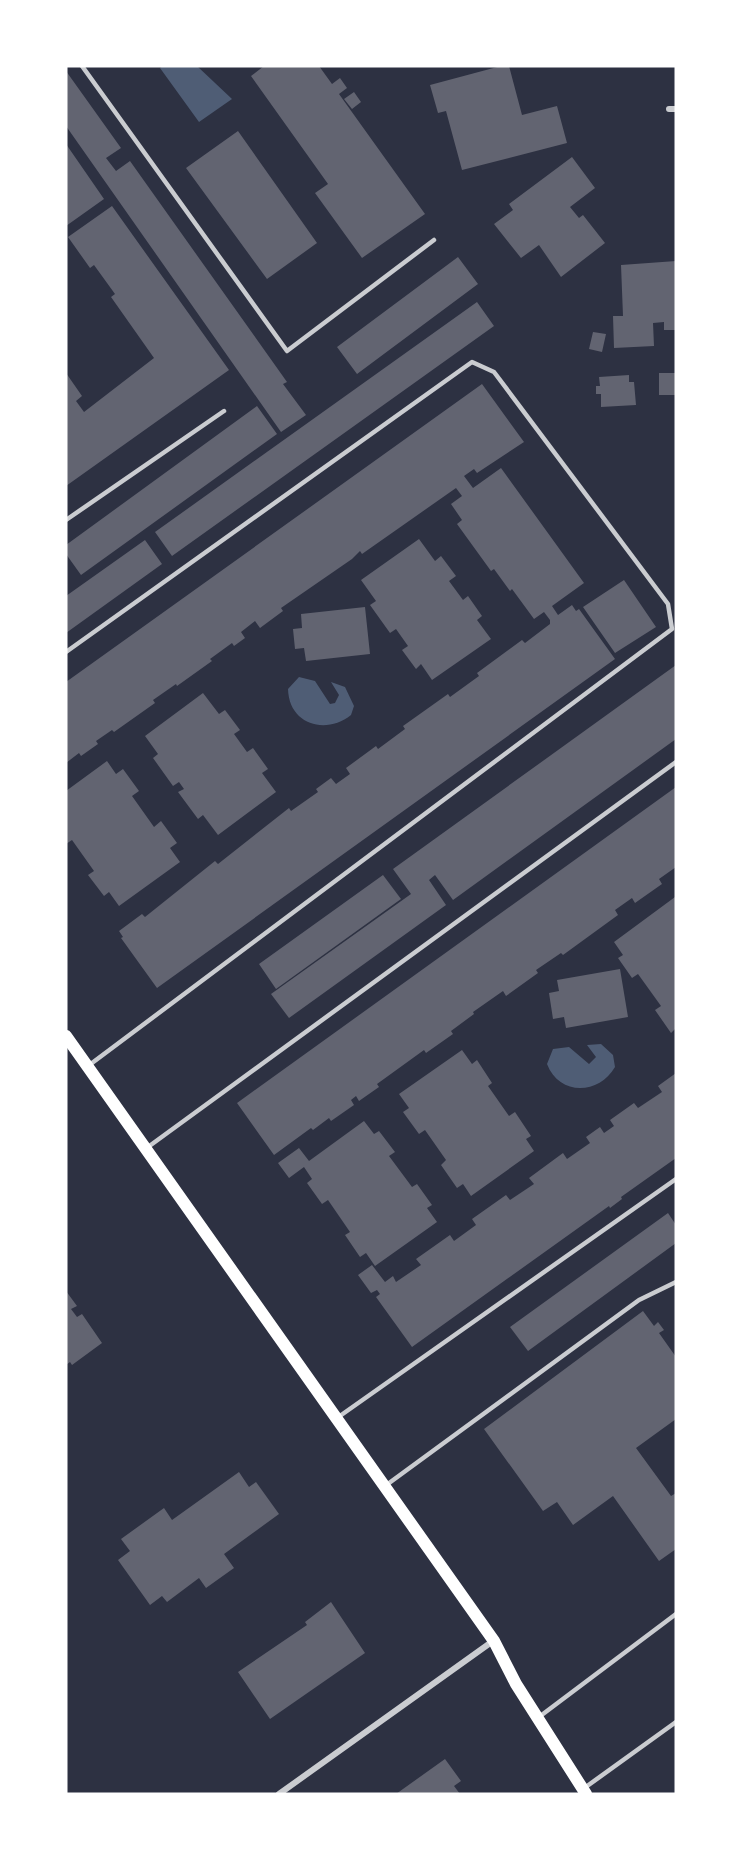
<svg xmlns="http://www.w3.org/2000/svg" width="742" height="1860" font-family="Inter,sans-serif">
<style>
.water{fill:#4f5d75}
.building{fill:#626471}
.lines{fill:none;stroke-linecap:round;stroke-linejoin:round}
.service{stroke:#caccd0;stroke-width:4.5}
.minor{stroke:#caccd0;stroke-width:6}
.secondary{stroke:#fff;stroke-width:12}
</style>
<rect width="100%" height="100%" fill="#2d3142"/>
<path class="water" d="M 163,66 L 197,66 L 232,99 L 199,122 L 160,68 Z
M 299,677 L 315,681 L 330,704 L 335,703 L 339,695 L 331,682 L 345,687 L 354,706 L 351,715 C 326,735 289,725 288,689 Z
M 601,1044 L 613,1055 L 615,1067 C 599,1095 559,1096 547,1064 L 553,1049 L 569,1047 L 589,1064 L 596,1057 L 587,1045 Z"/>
<path class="building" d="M 264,66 L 319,66 L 332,84 L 340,78 L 347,88 L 339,94 L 425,214 L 362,258 L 315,193 L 328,184 L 251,76 Z
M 501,66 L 509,66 L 522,115 L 557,106 L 567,143 L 462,170 L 446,111 L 438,113 L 430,85 Z
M 66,71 L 121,148 L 106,158 L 116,171 L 130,161 L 287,382 L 283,384 L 306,415 L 281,432 L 66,126 Z
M 354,92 L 361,102 L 352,109 L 344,99 Z
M 238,131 L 317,243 L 267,279 L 186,168 Z
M 66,144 L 104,199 L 66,226 Z
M 572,157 L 595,188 L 570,207 L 579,218 L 583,215 L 605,243 L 561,277 L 539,245 L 521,258 L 494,224 L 513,210 L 509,204 Z
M 112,206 L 229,370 L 66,486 L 66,373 L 82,396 L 76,401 L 84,412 L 154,358 L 111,297 L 115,294 L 94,265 L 90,268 L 68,237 Z
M 458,257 L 478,284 L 357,374 L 337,347 Z
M 676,261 L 676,330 L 664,330 L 664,322 L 653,323 L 654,346 L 614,348 L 613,316 L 623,316 L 621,265 Z
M 477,302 L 494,326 L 172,556 L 155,532 Z
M 593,332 L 606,334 L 602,352 L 589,349 Z
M 659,373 L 676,373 L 676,395 L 659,395 Z
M 629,375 L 629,382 L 634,382 L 636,405 L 601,407 L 601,394 L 596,394 L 596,386 L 600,386 L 599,377 Z
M 482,384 L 524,442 L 477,473 L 474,469 L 464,476 L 473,488 L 501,468 L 584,583 L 552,606 L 558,615 L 572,605 L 576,611 L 579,609 L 615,659 L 157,988 L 121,938 L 123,937 L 119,931 L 142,914 L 145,917 L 215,861 L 218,864 L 289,808 L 291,811 L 318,792 L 316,789 L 331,778 L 336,784 L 350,774 L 346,768 L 376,746 L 378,749 L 405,729 L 403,726 L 448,694 L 450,697 L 479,676 L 477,673 L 522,640 L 525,643 L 550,624 L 550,620 L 544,612 L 534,619 L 512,589 L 510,591 L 494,569 L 491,571 L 457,524 L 462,520 L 451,504 L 462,496 L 456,488 L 362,554 L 360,551 L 352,559 L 281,608 L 283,611 L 260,628 L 255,621 L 241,632 L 245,638 L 234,646 L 232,643 L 210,659 L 212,661 L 177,686 L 176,684 L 153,700 L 155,703 L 114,732 L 112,730 L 96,741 L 98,744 L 81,756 L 79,753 L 66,763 L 66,682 Z
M 257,406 L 277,434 L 81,575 L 66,554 L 66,545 Z
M 419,539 L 435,561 L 441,556 L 456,576 L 449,581 L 463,600 L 468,596 L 482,616 L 477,620 L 491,639 L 432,680 L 421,664 L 416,669 L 402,650 L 408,646 L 396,629 L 390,633 L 370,605 L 376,601 L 361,580 Z
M 145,540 L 162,564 L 66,633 L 66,596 Z
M 624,580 L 656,627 L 615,653 L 583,607 Z
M 365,607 L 370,654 L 306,661 L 304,648 L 295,649 L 293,629 L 302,628 L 301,614 Z
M 676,665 L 676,739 L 453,900 L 435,875 L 429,880 L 446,905 L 289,1018 L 271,994 L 411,894 L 393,869 Z
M 203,693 L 219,714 L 225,710 L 240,730 L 234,734 L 247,752 L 253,748 L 268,769 L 262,773 L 276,792 L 218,835 L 203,815 L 198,819 L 178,792 L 184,789 L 179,782 L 173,786 L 153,758 L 158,754 L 145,736 Z
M 107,761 L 116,774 L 123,769 L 139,791 L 132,796 L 154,827 L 161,821 L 177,843 L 170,848 L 180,862 L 119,906 L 109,892 L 104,896 L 88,875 L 94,871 L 72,840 L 66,844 L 66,791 Z
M 676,787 L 676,867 L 659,879 L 662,884 L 635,903 L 632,898 L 615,910 L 618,915 L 563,955 L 561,953 L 536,970 L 538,973 L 506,996 L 503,991 L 473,1012 L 474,1014 L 451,1031 L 453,1034 L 426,1053 L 424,1050 L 377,1084 L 379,1087 L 359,1101 L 356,1096 L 351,1100 L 354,1105 L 331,1121 L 329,1118 L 313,1130 L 311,1128 L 274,1155 L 237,1103 Z
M 383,875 L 401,899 L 276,989 L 259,964 Z
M 675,897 L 676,1028 L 671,1033 L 655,1010 L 661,1006 L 638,974 L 632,978 L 618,958 L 623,955 L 614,942 Z
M 620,969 L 628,1017 L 566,1028 L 564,1017 L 553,1019 L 549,993 L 559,991 L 557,980 Z
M 462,1050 L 472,1064 L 477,1060 L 492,1083 L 488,1086 L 509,1116 L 515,1112 L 531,1136 L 526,1139 L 534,1151 L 471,1196 L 463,1184 L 457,1188 L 441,1165 L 446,1160 L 425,1130 L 419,1134 L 403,1112 L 409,1108 L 399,1094 Z
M 676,1073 L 676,1158 L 621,1197 L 622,1199 L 610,1208 L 609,1206 L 412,1347 L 376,1297 L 380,1294 L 377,1290 L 371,1293 L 358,1275 L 372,1265 L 385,1282 L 393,1276 L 396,1282 L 421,1265 L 416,1259 L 450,1235 L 454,1241 L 476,1225 L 472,1219 L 506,1195 L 510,1200 L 534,1184 L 529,1178 L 563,1153 L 567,1159 L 590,1143 L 586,1137 L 600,1127 L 604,1133 L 614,1126 L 610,1120 L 634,1103 L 638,1108 L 662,1092 L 658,1086 Z
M 364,1121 L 374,1134 L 379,1131 L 395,1152 L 389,1156 L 412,1187 L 417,1184 L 432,1205 L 427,1208 L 437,1222 L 375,1266 L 366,1253 L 360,1257 L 345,1235 L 350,1232 L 328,1200 L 322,1204 L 307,1183 L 312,1179 L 304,1167 L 289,1178 L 278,1163 L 299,1148 L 309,1161 Z
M 668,1213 L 676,1225 L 676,1243 L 528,1351 L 510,1327 Z
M 66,1291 L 77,1306 L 71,1309 L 77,1317 L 82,1314 L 102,1343 L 72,1365 L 70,1362 L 66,1365 Z
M 643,1311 L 654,1326 L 658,1322 L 664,1330 L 659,1333 L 676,1357 L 676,1419 L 636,1448 L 671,1496 L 676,1493 L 676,1549 L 659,1561 L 613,1496 L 573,1525 L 557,1502 L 543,1511 L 484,1429 Z
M 239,1472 L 249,1487 L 256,1482 L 279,1514 L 224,1554 L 234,1568 L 206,1588 L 199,1578 L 167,1602 L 162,1596 L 150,1605 L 118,1560 L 130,1551 L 121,1539 L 164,1508 L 172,1520 Z
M 331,1602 L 365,1653 L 270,1719 L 238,1672 L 307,1625 L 305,1622 Z
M 445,1759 L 461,1781 L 454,1786 L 460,1794 L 396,1794 Z"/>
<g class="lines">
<path class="service" d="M 82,66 L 287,351 L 434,240
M 66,520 L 224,411
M 66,652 L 472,362 L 494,372 L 668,604 L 672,629 L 88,1066
M 148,1147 L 676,762
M 337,1418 L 676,1179
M 385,1486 L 639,1300 L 676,1282
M 539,1717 L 676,1614
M 583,1789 L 676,1722"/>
<path class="minor" d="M 669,109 L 676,109
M 279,1794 L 493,1641"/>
<path class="secondary" d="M 66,1036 L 494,1641 L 516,1684 L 586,1794"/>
</g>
<rect width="742" height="1860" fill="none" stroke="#ffffff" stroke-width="135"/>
</svg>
